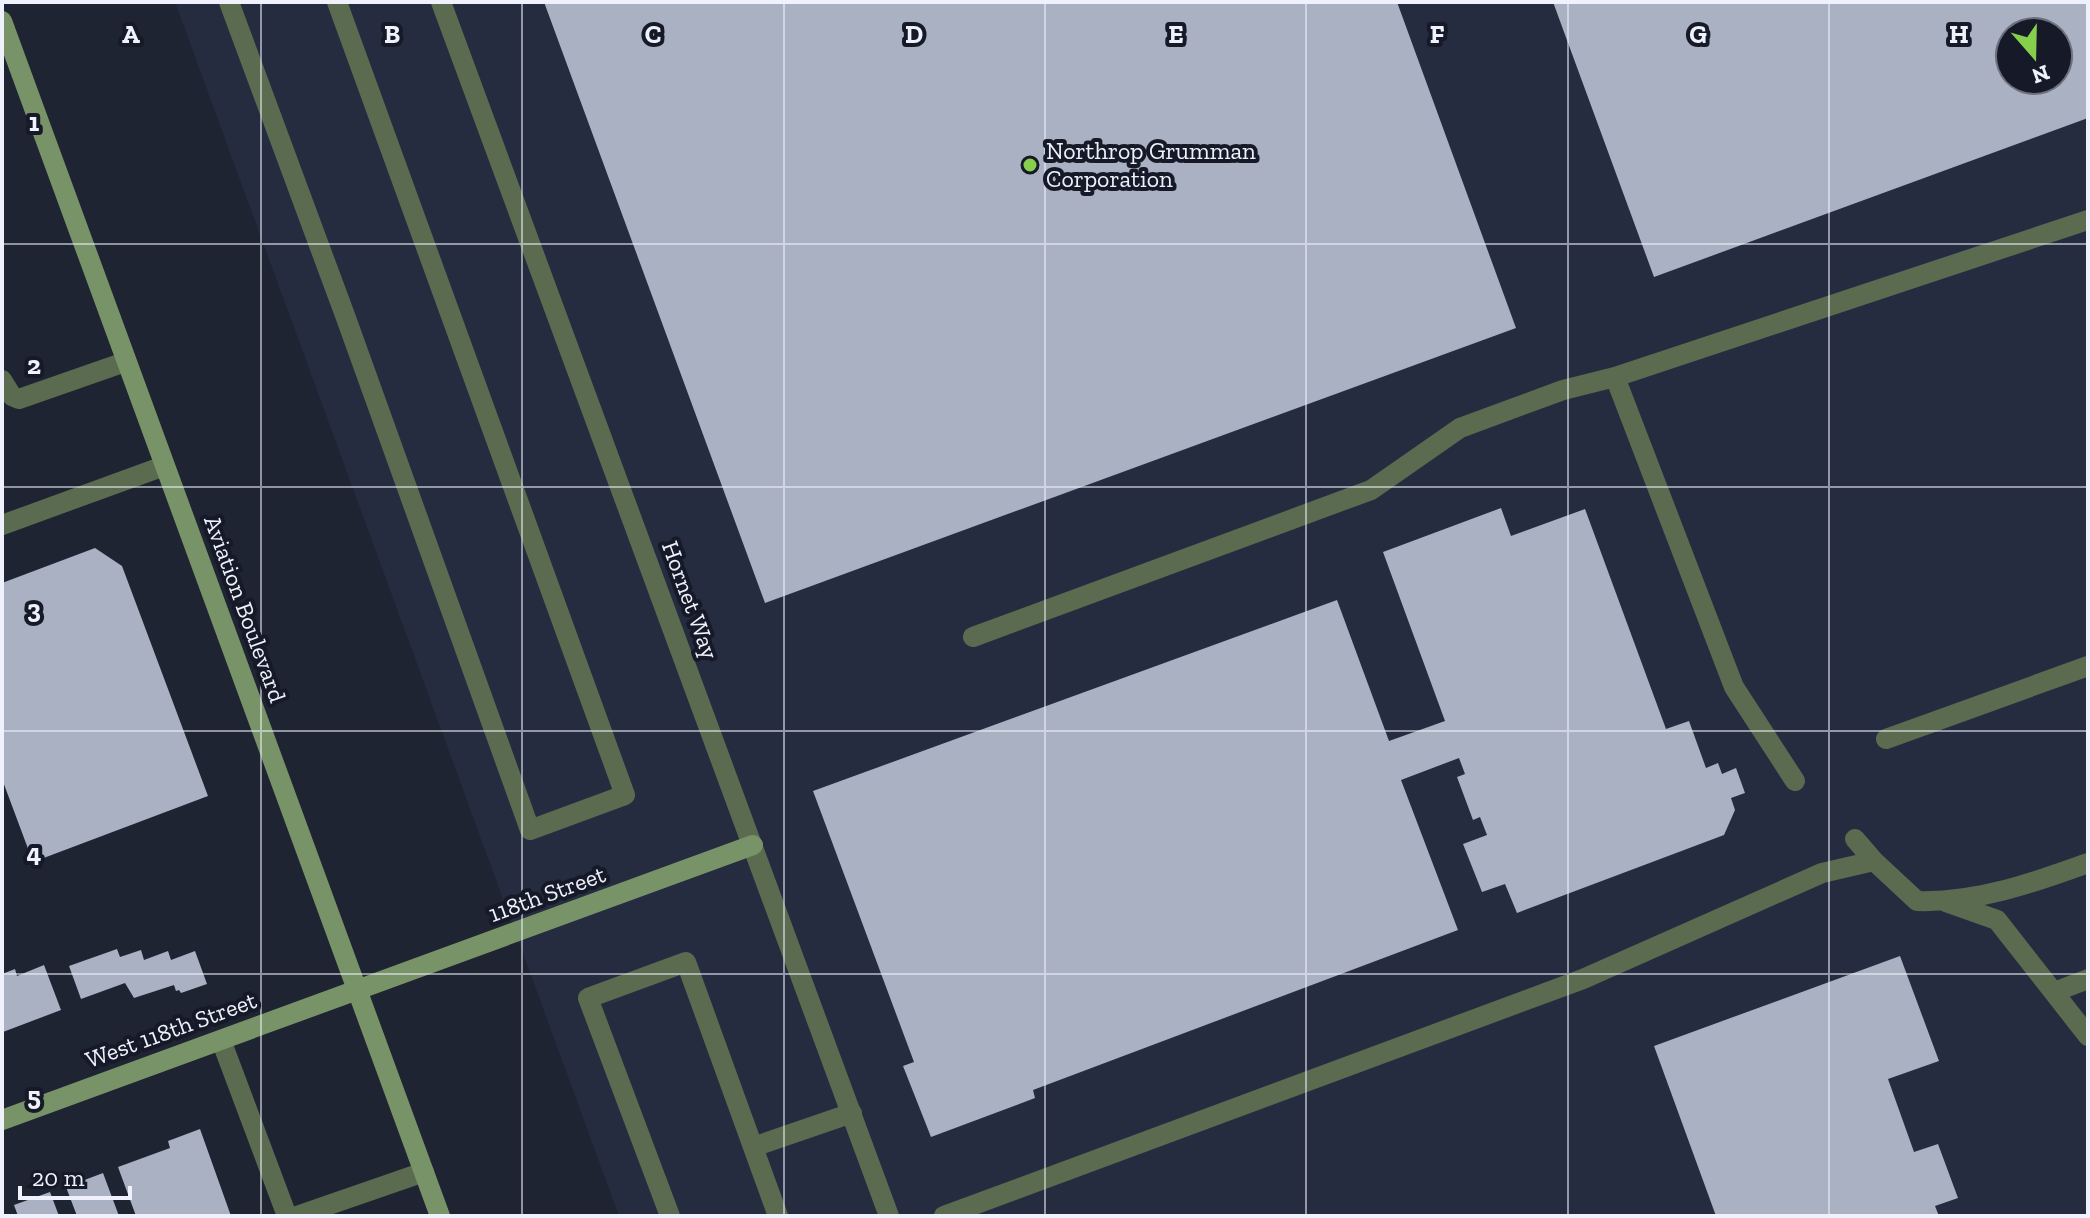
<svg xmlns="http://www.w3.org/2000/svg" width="2090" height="1218" font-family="'Zilla Slab',serif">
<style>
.built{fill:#262c40;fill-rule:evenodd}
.building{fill:#aab1c3;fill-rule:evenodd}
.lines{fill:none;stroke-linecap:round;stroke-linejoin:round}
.lane{stroke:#5a6b50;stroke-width:20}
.street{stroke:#5a6b50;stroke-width:20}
.secondary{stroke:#789368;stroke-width:20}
.grid{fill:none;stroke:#eff2fc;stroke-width:2;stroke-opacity:0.55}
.poi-dot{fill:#85cf4c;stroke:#161a28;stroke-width:3}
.labels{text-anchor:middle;stroke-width:8;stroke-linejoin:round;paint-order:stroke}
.poi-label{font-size:24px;fill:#eff2fc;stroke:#161a28;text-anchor:start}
.street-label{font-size:24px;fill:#eff2fc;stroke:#161a28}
.grid-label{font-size:26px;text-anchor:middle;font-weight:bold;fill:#eff2fc;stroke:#161a28;stroke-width:8;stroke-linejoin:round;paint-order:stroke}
</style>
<rect width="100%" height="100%" fill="#1f2432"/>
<path class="built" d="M 175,2 L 2088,2 L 2088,1216 L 619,1216 ZM 2010,32 L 2058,32 L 2058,80 L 2010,80 Z"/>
<path class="building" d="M 544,2 L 1397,2 L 1516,328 L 765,603 Z
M 1553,2 L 2088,2 L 2088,118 L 1654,277 ZM 2010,32 L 2058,32 L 2058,80 L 2010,80 Z
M 1501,508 L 1511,536 L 1585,509 L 1666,729 L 1689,721 L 1706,768 L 1718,763 L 1722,774 L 1736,768 L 1745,793 L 1731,798 L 1735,810 L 1724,835 L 1517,913 L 1505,884 L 1482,892 L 1463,844 L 1487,835 L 1480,817 L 1473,820 L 1457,777 L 1465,774 L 1459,758 L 1401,780 L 1458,930 L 1033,1090 L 1035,1098 L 931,1137 L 903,1066 L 914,1062 L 813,791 L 1337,600 L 1389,741 L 1445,721 L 1383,552 Z
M 95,548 L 122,566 L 208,796 L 33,862 L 2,779 L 2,583 Z
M 117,949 L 120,957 L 141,950 L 144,960 L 168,951 L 171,960 L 195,951 L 207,984 L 181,993 L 179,990 L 176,991 L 174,985 L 134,998 L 125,983 L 81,999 L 69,966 Z
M 1900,956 L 1939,1061 L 1888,1079 L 1914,1152 L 1938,1144 L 1958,1198 L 1935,1206 L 1939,1216 L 1716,1216 L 1654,1046 Z
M 44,965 L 61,1010 L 3,1032 L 2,974 L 15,969 L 17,976 Z
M 200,1129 L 231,1216 L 136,1216 L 118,1167 L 170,1148 L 168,1141 Z
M 103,1173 L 119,1216 L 77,1216 L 66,1187 Z
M 50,1192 L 59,1216 L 18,1216 L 14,1205 Z"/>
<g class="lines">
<path class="lane" d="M 229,2 L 346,318 L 530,830 L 625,795 L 337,2
M 2,380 L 12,396 L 19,399 L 125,362
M 973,637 L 1371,490 L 1460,428 L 1563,390 L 1615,377
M 1886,739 L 2088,666
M 1795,781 L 1734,687 L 1615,377 L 2088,220
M 1874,861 L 1917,901 C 1976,903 2033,883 2088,863
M 1946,902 L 1997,920 L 2088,1036
M 2054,992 L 2088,979
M 221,1040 L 287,1216
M 753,1147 L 778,1216
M 297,1216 L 424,1172
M 670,1216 L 588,998 L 686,962 L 753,1147 L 852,1113
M 944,1216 L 1583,979 L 1822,873 L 1874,861 L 1855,839"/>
<path class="street" d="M 441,2 L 889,1216
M 2,525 L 164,466"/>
<path class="secondary" d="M 2,21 L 440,1216
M 2,1120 L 753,845"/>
</g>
<path class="grid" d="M 261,2 L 261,1216M 522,2 L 522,1216M 784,2 L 784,1216M 1045,2 L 1045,1216M 1306,2 L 1306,1216M 1568,2 L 1568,1216M 1829,2 L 1829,1216M 2,244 L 2088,244M 2,487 L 2088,487M 2,731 L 2088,731M 2,974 L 2088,974"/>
<circle class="poi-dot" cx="1030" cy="165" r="8"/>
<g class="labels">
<g class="poi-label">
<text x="1046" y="159">Northrop Grumman<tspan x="1046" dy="28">Corporation</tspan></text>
</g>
<g class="street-label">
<text transform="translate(690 600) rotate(70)" y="8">Hornet Way</text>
<text transform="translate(245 609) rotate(70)" y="8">Aviation Boulevard</text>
<text transform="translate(547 894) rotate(-20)" y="8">118th Street</text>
<text transform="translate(171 1030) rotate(-20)" y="8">West 118th Street</text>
</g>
</g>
<g class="grid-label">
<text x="131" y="43">A</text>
<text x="392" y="43">B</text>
<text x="653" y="43">C</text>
<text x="914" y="43">D</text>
<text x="1176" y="43">E</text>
<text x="1437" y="43">F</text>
<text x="1698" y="43">G</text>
<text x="1959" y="43">H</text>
<text x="34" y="131">1</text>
<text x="34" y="374">2</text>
<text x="34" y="618">3</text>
<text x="34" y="862">4</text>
<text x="34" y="1105">5</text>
</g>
<rect width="2090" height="1218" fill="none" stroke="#eff2fc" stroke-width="8"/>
<g transform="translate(2034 56) rotate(160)"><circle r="38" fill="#161a28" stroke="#6d707d" stroke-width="2"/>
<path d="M0-6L14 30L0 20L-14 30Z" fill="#85cf4c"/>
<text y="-12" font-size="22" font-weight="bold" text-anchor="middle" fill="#eff2fc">N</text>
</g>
<path d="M20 1186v12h110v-12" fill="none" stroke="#eff2fc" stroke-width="4"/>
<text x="32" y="1186" font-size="24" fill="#eff2fc" stroke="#161a28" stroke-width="6" paint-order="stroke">20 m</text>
</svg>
